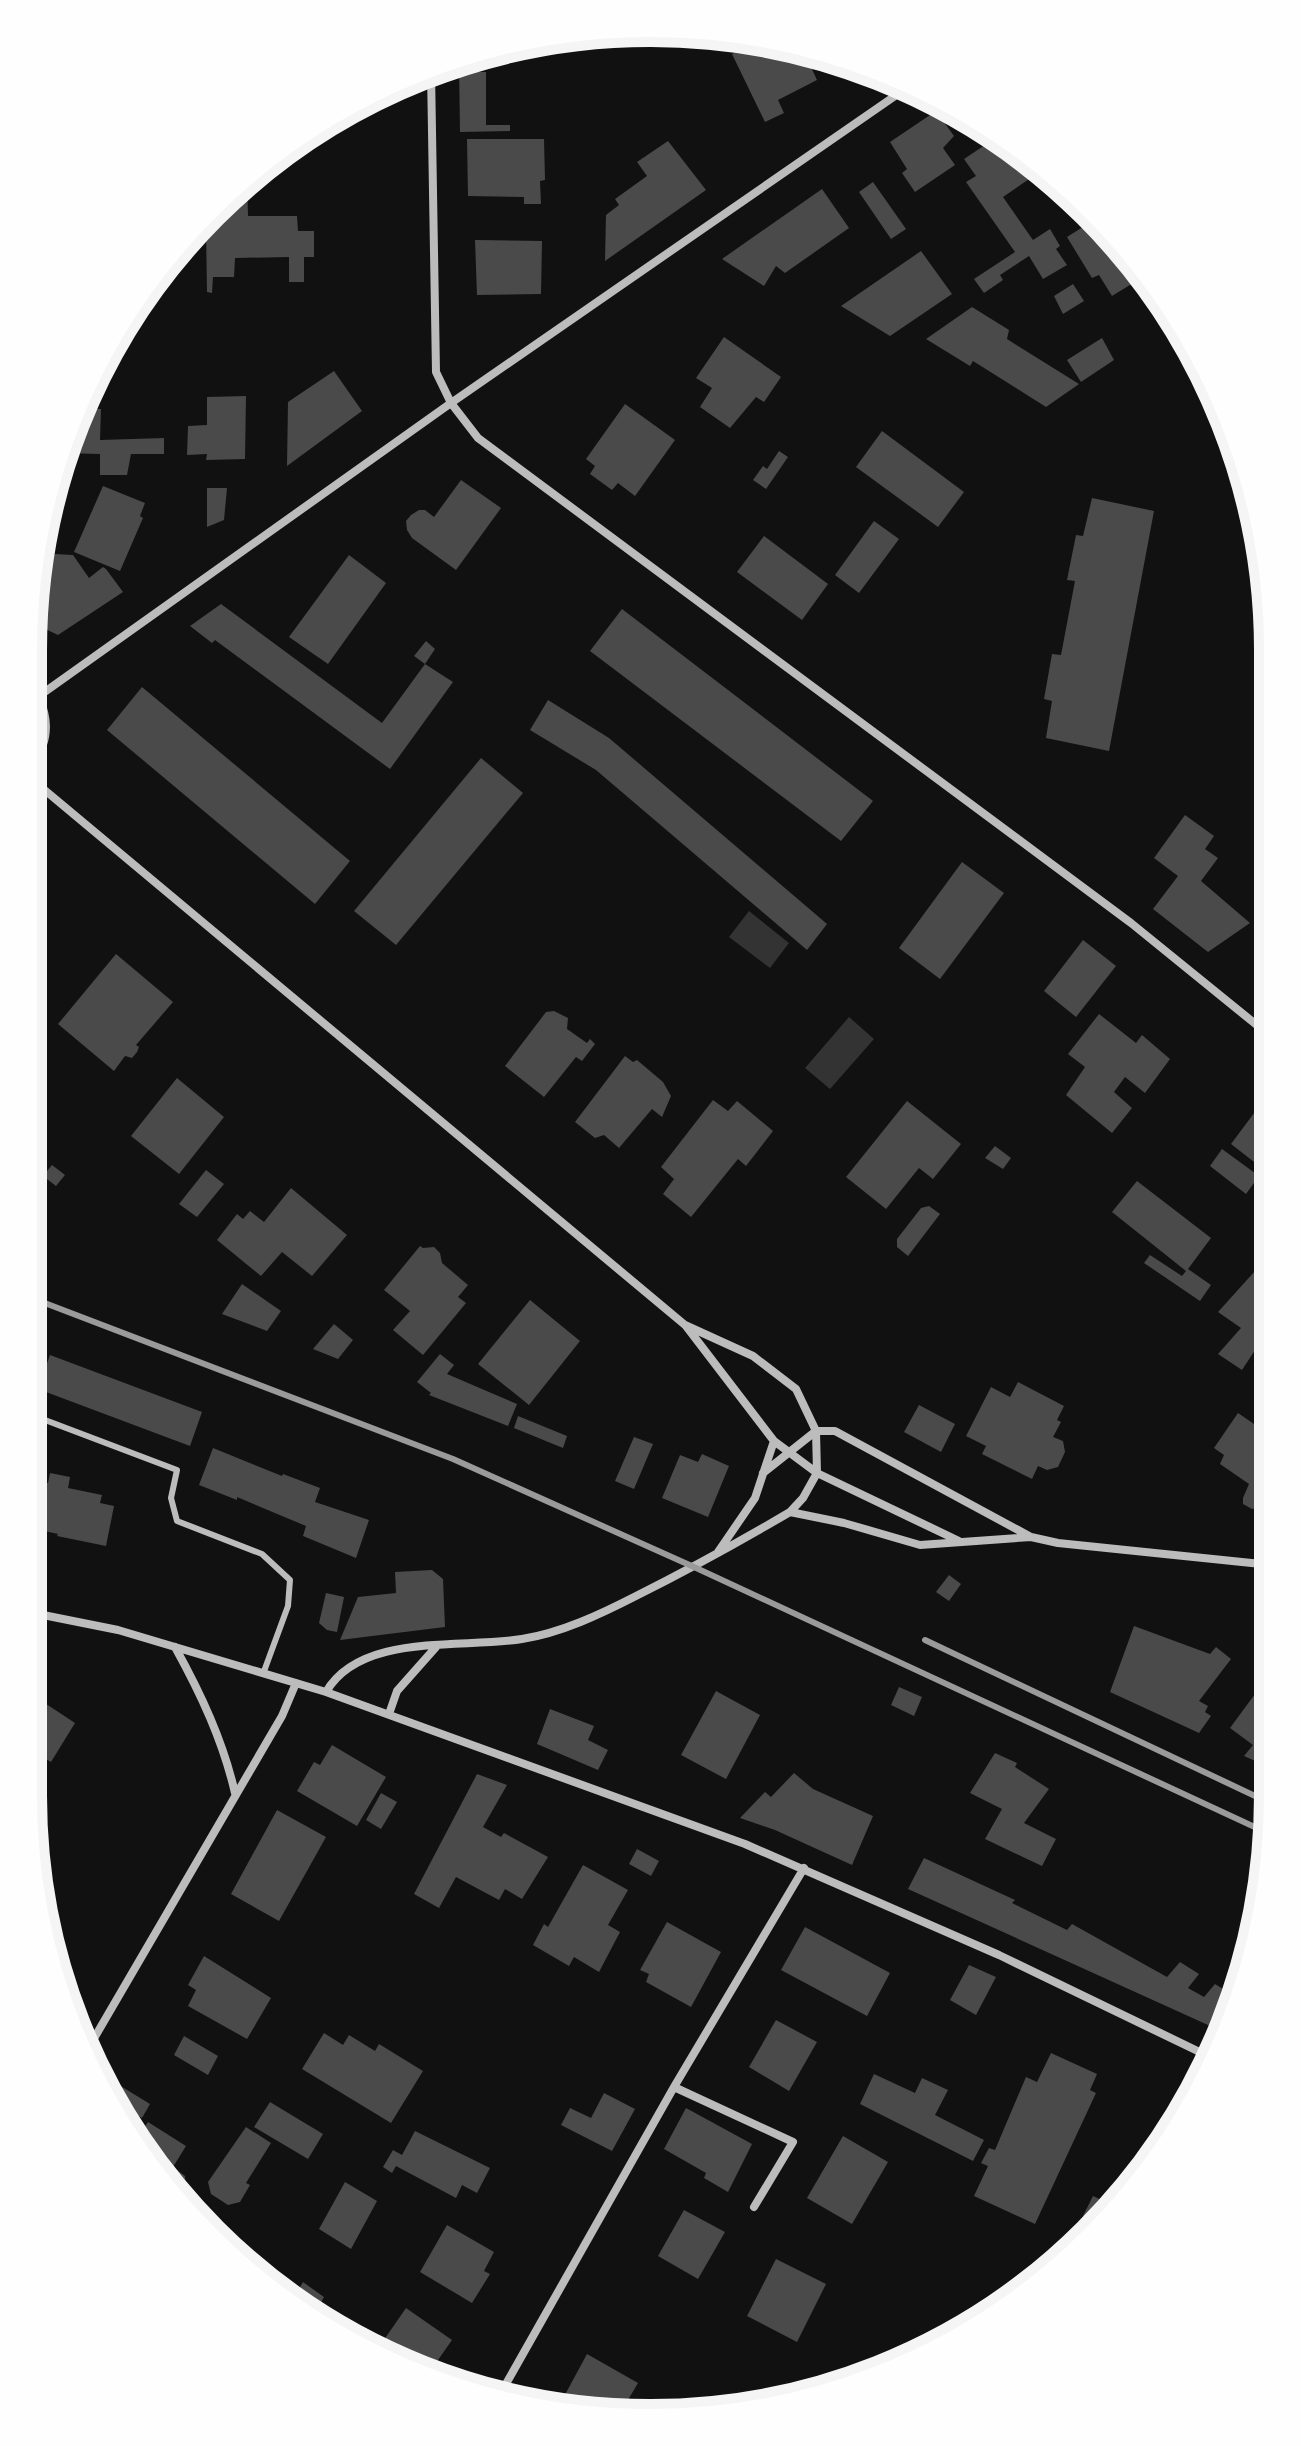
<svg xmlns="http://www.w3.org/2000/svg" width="1301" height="2446" font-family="Spectral,serif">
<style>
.water{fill:#333}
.building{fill:#4a4a4a}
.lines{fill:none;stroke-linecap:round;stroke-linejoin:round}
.service{stroke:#bcbcbc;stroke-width:6}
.minor{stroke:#bcbcbc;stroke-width:8}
.rail{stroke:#9a9a9a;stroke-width:6}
.rim{fill:none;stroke:#f5f5f5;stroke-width:10}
</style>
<rect width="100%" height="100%" fill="#111"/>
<path class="water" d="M 749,911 L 789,943 L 770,968 L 729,937 Z
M 849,1017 L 874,1039 L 830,1089 L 805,1068 Z"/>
<path class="building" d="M 760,40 L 803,50 L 817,80 L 778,100 L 784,113 L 765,122 L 732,54 Z
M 459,64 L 477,64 L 477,72 L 486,72 L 486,125 L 510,125 L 510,131 L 460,132 Z
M 936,111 L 954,136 L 943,148 L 955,165 L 915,192 L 902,173 L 907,169 L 890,142 Z
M 997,137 L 1029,160 L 1038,173 L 1003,197 L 1033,240 L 1050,229 L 1060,246 L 1056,249 L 1067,265 L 1043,279 L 1029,256 L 1000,275 L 1003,280 L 984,293 L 974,279 L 1015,252 L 966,182 L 976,176 L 964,159 Z
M 467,139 L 544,139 L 545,180 L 540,181 L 541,204 L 524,204 L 524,197 L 468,196 Z
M 668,141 L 706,190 L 605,261 L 606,215 L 619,205 L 615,199 L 647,176 L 637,162 Z
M 247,179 L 248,216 L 297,216 L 298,231 L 314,231 L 314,257 L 304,257 L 304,282 L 289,282 L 289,257 L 235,258 L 234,277 L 213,277 L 212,293 L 207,292 L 206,229 L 213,228 L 214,211 Z
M 873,182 L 906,229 L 891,239 L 859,192 Z
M 822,189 L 849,228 L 785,273 L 776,266 L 764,286 L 722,259 Z
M 1094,220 L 1119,249 L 1138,280 L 1112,296 L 1099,275 L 1092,278 L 1067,237 Z
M 475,240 L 542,241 L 541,294 L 477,295 Z
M 921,251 L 952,294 L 890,336 L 841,306 Z
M 1073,284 L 1084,301 L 1063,314 L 1054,296 Z
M 972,307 L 1009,330 L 1007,339 L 1079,384 L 1046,407 L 973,361 L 970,366 L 926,339 Z
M 724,337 L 781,377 L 764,402 L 756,397 L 730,428 L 700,407 L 712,388 L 696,378 Z
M 1102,338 L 1114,360 L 1081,382 L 1067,360 Z
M 334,371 L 362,411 L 287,466 L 288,402 Z
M 246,396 L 245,459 L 206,460 L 207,454 L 187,455 L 188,426 L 207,425 L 207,397 Z
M 625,404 L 675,440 L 635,496 L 618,483 L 612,490 L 590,474 L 595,466 L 586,459 Z
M 83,409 L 101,409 L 100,440 L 164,438 L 164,454 L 131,454 L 127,475 L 100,475 L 100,454 L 64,453 Z
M 1224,419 L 1240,450 L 1243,462 L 1216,424 Z
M 882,431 L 964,492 L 938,527 L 856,467 Z
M 779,451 L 788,457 L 766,489 L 753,480 L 763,466 L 767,469 Z
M 461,480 L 501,508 L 456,570 L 412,538 L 407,530 L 406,521 L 411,515 L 419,510 L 425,510 L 434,517 Z
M 103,486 L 145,503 L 140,516 L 143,518 L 120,571 L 74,552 Z
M 207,488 L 227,488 L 224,520 L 207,527 Z
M 1092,498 L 1154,511 L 1109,751 L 1046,738 L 1052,701 L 1044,699 L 1052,654 L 1061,655 L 1075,581 L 1067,580 L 1076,535 L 1083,536 Z
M 874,521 L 899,539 L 859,593 L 835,575 Z
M 764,536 L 828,584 L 802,620 L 737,572 Z
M 55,554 L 73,555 L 89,578 L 103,567 L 106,569 L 123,592 L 58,635 L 39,626 L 39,585 Z
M 349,555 L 386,583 L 328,664 L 289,637 Z
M 221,604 L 382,723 L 425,664 L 453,682 L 390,769 L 215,640 L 212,643 L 190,626 Z
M 622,609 L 873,801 L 841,841 L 590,651 Z
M 426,641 L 435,649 L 425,664 L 414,656 Z
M 142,687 L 350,861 L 315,904 L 107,730 Z
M 548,700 L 609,738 L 827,924 L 807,950 L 596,770 L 530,730 Z
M 481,758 L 523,793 L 396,945 L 354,911 Z
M 1185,815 L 1214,836 L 1205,849 L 1218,858 L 1201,881 L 1250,923 L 1208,952 L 1153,909 L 1178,876 L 1154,858 Z
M 29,852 L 44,864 L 29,883 Z
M 962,862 L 1004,893 L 940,979 L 899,948 Z
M 1083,940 L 1116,966 L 1076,1017 L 1044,991 Z
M 116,954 L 173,1002 L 136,1045 L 139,1047 L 137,1052 L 132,1058 L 125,1056 L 114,1071 L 58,1024 Z
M 554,1011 L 568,1018 L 567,1029 L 587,1043 L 590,1039 L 595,1044 L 582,1061 L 576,1057 L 544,1097 L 505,1066 L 546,1012 Z
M 1099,1014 L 1136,1043 L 1142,1035 L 1170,1059 L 1145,1093 L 1125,1077 L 1114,1092 L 1132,1108 L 1112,1133 L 1066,1095 L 1085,1067 L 1068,1054 Z
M 625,1056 L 633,1062 L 637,1060 L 663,1082 L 671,1096 L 662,1117 L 652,1109 L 619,1148 L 604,1135 L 595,1138 L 575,1122 Z
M 177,1078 L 224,1117 L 179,1174 L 131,1136 Z
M 1269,1093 L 1270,1169 L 1267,1172 L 1231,1144 Z
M 713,1100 L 728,1111 L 737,1101 L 773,1131 L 746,1166 L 738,1159 L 691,1217 L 663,1194 L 674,1179 L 661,1167 Z
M 907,1101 L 961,1144 L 933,1179 L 919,1168 L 886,1209 L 846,1177 Z
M 995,1146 L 1011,1158 L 1003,1169 L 985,1158 Z
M 1222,1149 L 1259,1176 L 1246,1194 L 1210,1166 Z
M 52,1165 L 65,1175 L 56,1186 L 43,1176 Z
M 206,1170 L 224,1184 L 197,1217 L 179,1204 Z
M 29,1180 L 43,1189 L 29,1210 Z
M 1137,1181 L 1211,1238 L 1188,1269 L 1211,1285 L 1200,1301 L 1144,1263 L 1150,1255 L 1182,1276 L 1186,1271 L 1112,1212 Z
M 291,1188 L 347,1235 L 312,1276 L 282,1252 L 261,1276 L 217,1240 L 237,1214 L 243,1219 L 250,1211 L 264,1222 Z
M 929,1206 L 940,1214 L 908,1256 L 897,1247 L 897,1239 L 921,1208 Z
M 420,1246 L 423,1248 L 434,1247 L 440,1253 L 442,1263 L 468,1285 L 458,1297 L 466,1303 L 423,1355 L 393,1330 L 410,1311 L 384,1290 Z
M 1255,1271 L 1270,1283 L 1270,1334 L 1263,1342 L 1261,1341 L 1242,1370 L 1218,1354 L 1241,1328 L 1218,1312 Z
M 242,1284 L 281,1311 L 267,1331 L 222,1314 Z
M 530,1300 L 580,1341 L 529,1405 L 478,1364 Z
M 334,1324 L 353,1340 L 338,1359 L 313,1349 Z
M 440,1354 L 454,1365 L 447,1374 L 517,1404 L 508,1426 L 429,1395 L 431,1393 L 417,1382 Z
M 50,1355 L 202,1412 L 190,1446 L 38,1389 Z
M 1018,1382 L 1064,1406 L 1057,1420 L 1061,1422 L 1053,1437 L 1063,1441 L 1065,1452 L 1058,1467 L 1047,1470 L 1038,1466 L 1032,1479 L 982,1454 L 986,1446 L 966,1436 L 991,1387 L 1010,1397 Z
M 919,1405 L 955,1424 L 941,1452 L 904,1432 Z
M 1238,1413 L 1270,1435 L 1271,1498 L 1265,1506 L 1261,1504 L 1258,1508 L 1252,1509 L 1243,1504 L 1243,1498 L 1249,1484 L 1220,1464 L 1224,1455 L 1214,1448 Z
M 518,1416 L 567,1436 L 563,1448 L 514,1428 Z
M 634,1437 L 653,1444 L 634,1489 L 615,1481 Z
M 213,1448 L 282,1476 L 283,1474 L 320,1488 L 315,1502 L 369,1520 L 356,1558 L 303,1536 L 306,1526 L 237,1497 L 237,1500 L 199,1485 Z
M 702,1454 L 729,1466 L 708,1517 L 662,1498 L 680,1455 L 698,1462 Z
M 50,1473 L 70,1477 L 68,1488 L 102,1495 L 100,1503 L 114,1506 L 106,1546 L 57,1536 L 58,1534 L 40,1530 L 40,1532 L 28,1530 L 28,1479 L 48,1483 Z
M 432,1570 L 443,1579 L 445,1627 L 340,1640 L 358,1597 L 396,1593 L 395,1572 Z
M 949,1575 L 961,1584 L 949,1601 L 936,1592 Z
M 326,1593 L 344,1597 L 337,1632 L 327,1630 L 319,1623 Z
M 1134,1626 L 1210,1654 L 1216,1647 L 1231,1659 L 1199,1701 L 1208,1706 L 1205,1712 L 1211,1716 L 1199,1733 L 1110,1692 Z
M 899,1687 L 922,1697 L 914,1716 L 891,1705 Z
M 716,1691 L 760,1715 L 726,1779 L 681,1755 Z
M 28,1692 L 75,1723 L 51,1762 L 28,1749 Z
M 1255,1694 L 1271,1705 L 1271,1768 L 1244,1756 L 1253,1745 L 1230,1728 Z
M 550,1709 L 594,1726 L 588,1740 L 608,1750 L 598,1770 L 537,1744 Z
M 332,1745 L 386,1777 L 357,1826 L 297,1791 L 314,1762 L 320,1765 Z
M 995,1753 L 1017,1763 L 1015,1767 L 1049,1789 L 1024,1823 L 1056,1839 L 1042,1866 L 985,1839 L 1002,1809 L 970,1793 Z
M 794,1773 L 813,1789 L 873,1816 L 852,1865 L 775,1830 L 740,1818 L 765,1792 L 771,1797 Z
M 477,1774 L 507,1785 L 483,1827 L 501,1837 L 504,1833 L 548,1857 L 522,1899 L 505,1889 L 499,1900 L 456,1877 L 439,1908 L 414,1894 Z
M 381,1793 L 397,1802 L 381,1829 L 366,1820 Z
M 277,1810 L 326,1837 L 279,1921 L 231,1894 Z
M 637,1849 L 659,1861 L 651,1876 L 629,1864 Z
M 924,1858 L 1015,1900 L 1012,1903 L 1067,1930 L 1072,1924 L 1167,1977 L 1180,1962 L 1199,1974 L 1188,1988 L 1204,1997 L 1215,1984 L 1228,1992 L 1216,2007 L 1227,2015 L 1224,2024 L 1219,2030 L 908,1889 Z
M 583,1865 L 628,1890 L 608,1925 L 620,1932 L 599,1972 L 574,1957 L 569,1966 L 533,1945 L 544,1924 L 548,1927 Z
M 667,1922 L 721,1952 L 691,2007 L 646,1982 L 649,1974 L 640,1970 Z
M 805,1927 L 890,1973 L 867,2016 L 781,1970 Z
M 204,1956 L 271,1998 L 247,2039 L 188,2006 L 196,1990 L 188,1985 Z
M 969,1965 L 996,1977 L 976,2015 L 950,2000 Z
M 776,2020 L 817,2042 L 789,2091 L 749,2067 Z
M 324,2033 L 343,2045 L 349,2035 L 375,2051 L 379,2044 L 423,2071 L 391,2123 L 302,2069 Z
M 184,2036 L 218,2056 L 208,2075 L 174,2055 Z
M 1051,2053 L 1097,2074 L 1090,2090 L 1096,2093 L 1035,2224 L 974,2196 L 988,2166 L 981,2163 L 989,2148 L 995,2150 L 1026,2077 L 1037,2082 Z
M 874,2074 L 915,2093 L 922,2078 L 948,2090 L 935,2115 L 984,2140 L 973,2161 L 860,2104 Z
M 119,2085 L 150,2104 L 142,2118 L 118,2102 L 113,2094 Z
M 604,2093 L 635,2109 L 612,2151 L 561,2125 L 570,2108 L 591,2118 Z
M 270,2102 L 323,2134 L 308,2159 L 254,2127 Z
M 686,2108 L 752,2144 L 728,2192 L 704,2178 L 706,2173 L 664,2149 Z
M 148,2122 L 186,2146 L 173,2167 L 185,2176 L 186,2189 L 181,2198 L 157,2175 L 134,2132 L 139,2135 Z
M 246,2127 L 271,2143 L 246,2183 L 250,2185 L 240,2202 L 228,2205 L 211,2194 L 208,2182 Z
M 415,2131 L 490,2168 L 477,2193 L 462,2185 L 456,2198 L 396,2166 L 392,2173 L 383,2167 L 393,2150 L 402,2155 Z
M 843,2136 L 888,2162 L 852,2224 L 807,2198 Z
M 345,2182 L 377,2201 L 351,2249 L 319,2229 Z
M 1093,2196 L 1110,2204 L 1095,2222 L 1083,2216 Z
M 684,2210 L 725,2232 L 698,2279 L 658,2256 Z
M 447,2225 L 494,2252 L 484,2271 L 490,2274 L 472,2303 L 420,2272 Z
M 776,2259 L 826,2284 L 797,2342 L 747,2316 Z
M 303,2282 L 324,2297 L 313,2317 L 305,2313 L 279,2289 L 283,2283 L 297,2292 Z
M 406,2308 L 452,2340 L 431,2370 L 379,2347 Z
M 587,2354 L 638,2383 L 622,2410 L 560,2404 Z"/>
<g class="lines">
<path class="service" d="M 45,1420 L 177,1470 L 171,1498 L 177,1521 L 262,1554 L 290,1580 L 288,1606 L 263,1674"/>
<path class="minor" d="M 431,71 L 436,372 L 451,403 L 478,438 L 1131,923 L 1269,1035
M 39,696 L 451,403 L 908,87
M 29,765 C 54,742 49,708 29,683
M 29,777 L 685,1325 L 753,1356 L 796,1389 L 816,1431 L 817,1473 L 803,1498 L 790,1512
M 686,1326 L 774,1441 L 755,1498 L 718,1552
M 774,1441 L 817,1473 L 959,1541
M 763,1473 L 816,1431 L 835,1431 L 1031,1537
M 28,1612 L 118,1630 L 326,1692 L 745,1844 L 999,1955 L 1210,2057
M 175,1647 C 201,1694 223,1741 235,1793
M 326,1692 C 361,1632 462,1649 522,1639 C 561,1633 601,1614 636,1596 C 688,1570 739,1542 790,1512 L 844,1523 L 920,1545 L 1031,1537 L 1058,1543 L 1271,1565
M 389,1714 L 397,1691 L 436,1647
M 89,2047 L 282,1716 L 296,1683
M 674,2087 L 793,2142 L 754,2207
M 498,2398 L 674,2087 L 804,1868"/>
<path class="rail" d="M 29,1297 L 453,1459 L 694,1567 L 1272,1835
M 925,1640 L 1272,1804"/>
</g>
<path d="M0 0H1301V2446H0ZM650 42H651A608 608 0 0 1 1259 650V1796A608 608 0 0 1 651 2404H650A608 608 0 0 1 42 1796V650A608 608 0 0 1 650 42Z" fill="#fefefe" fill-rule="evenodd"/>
<path class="rim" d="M650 42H651A608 608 0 0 1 1259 650V1796A608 608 0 0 1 651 2404H650A608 608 0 0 1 42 1796V650A608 608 0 0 1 650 42Z"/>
</svg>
